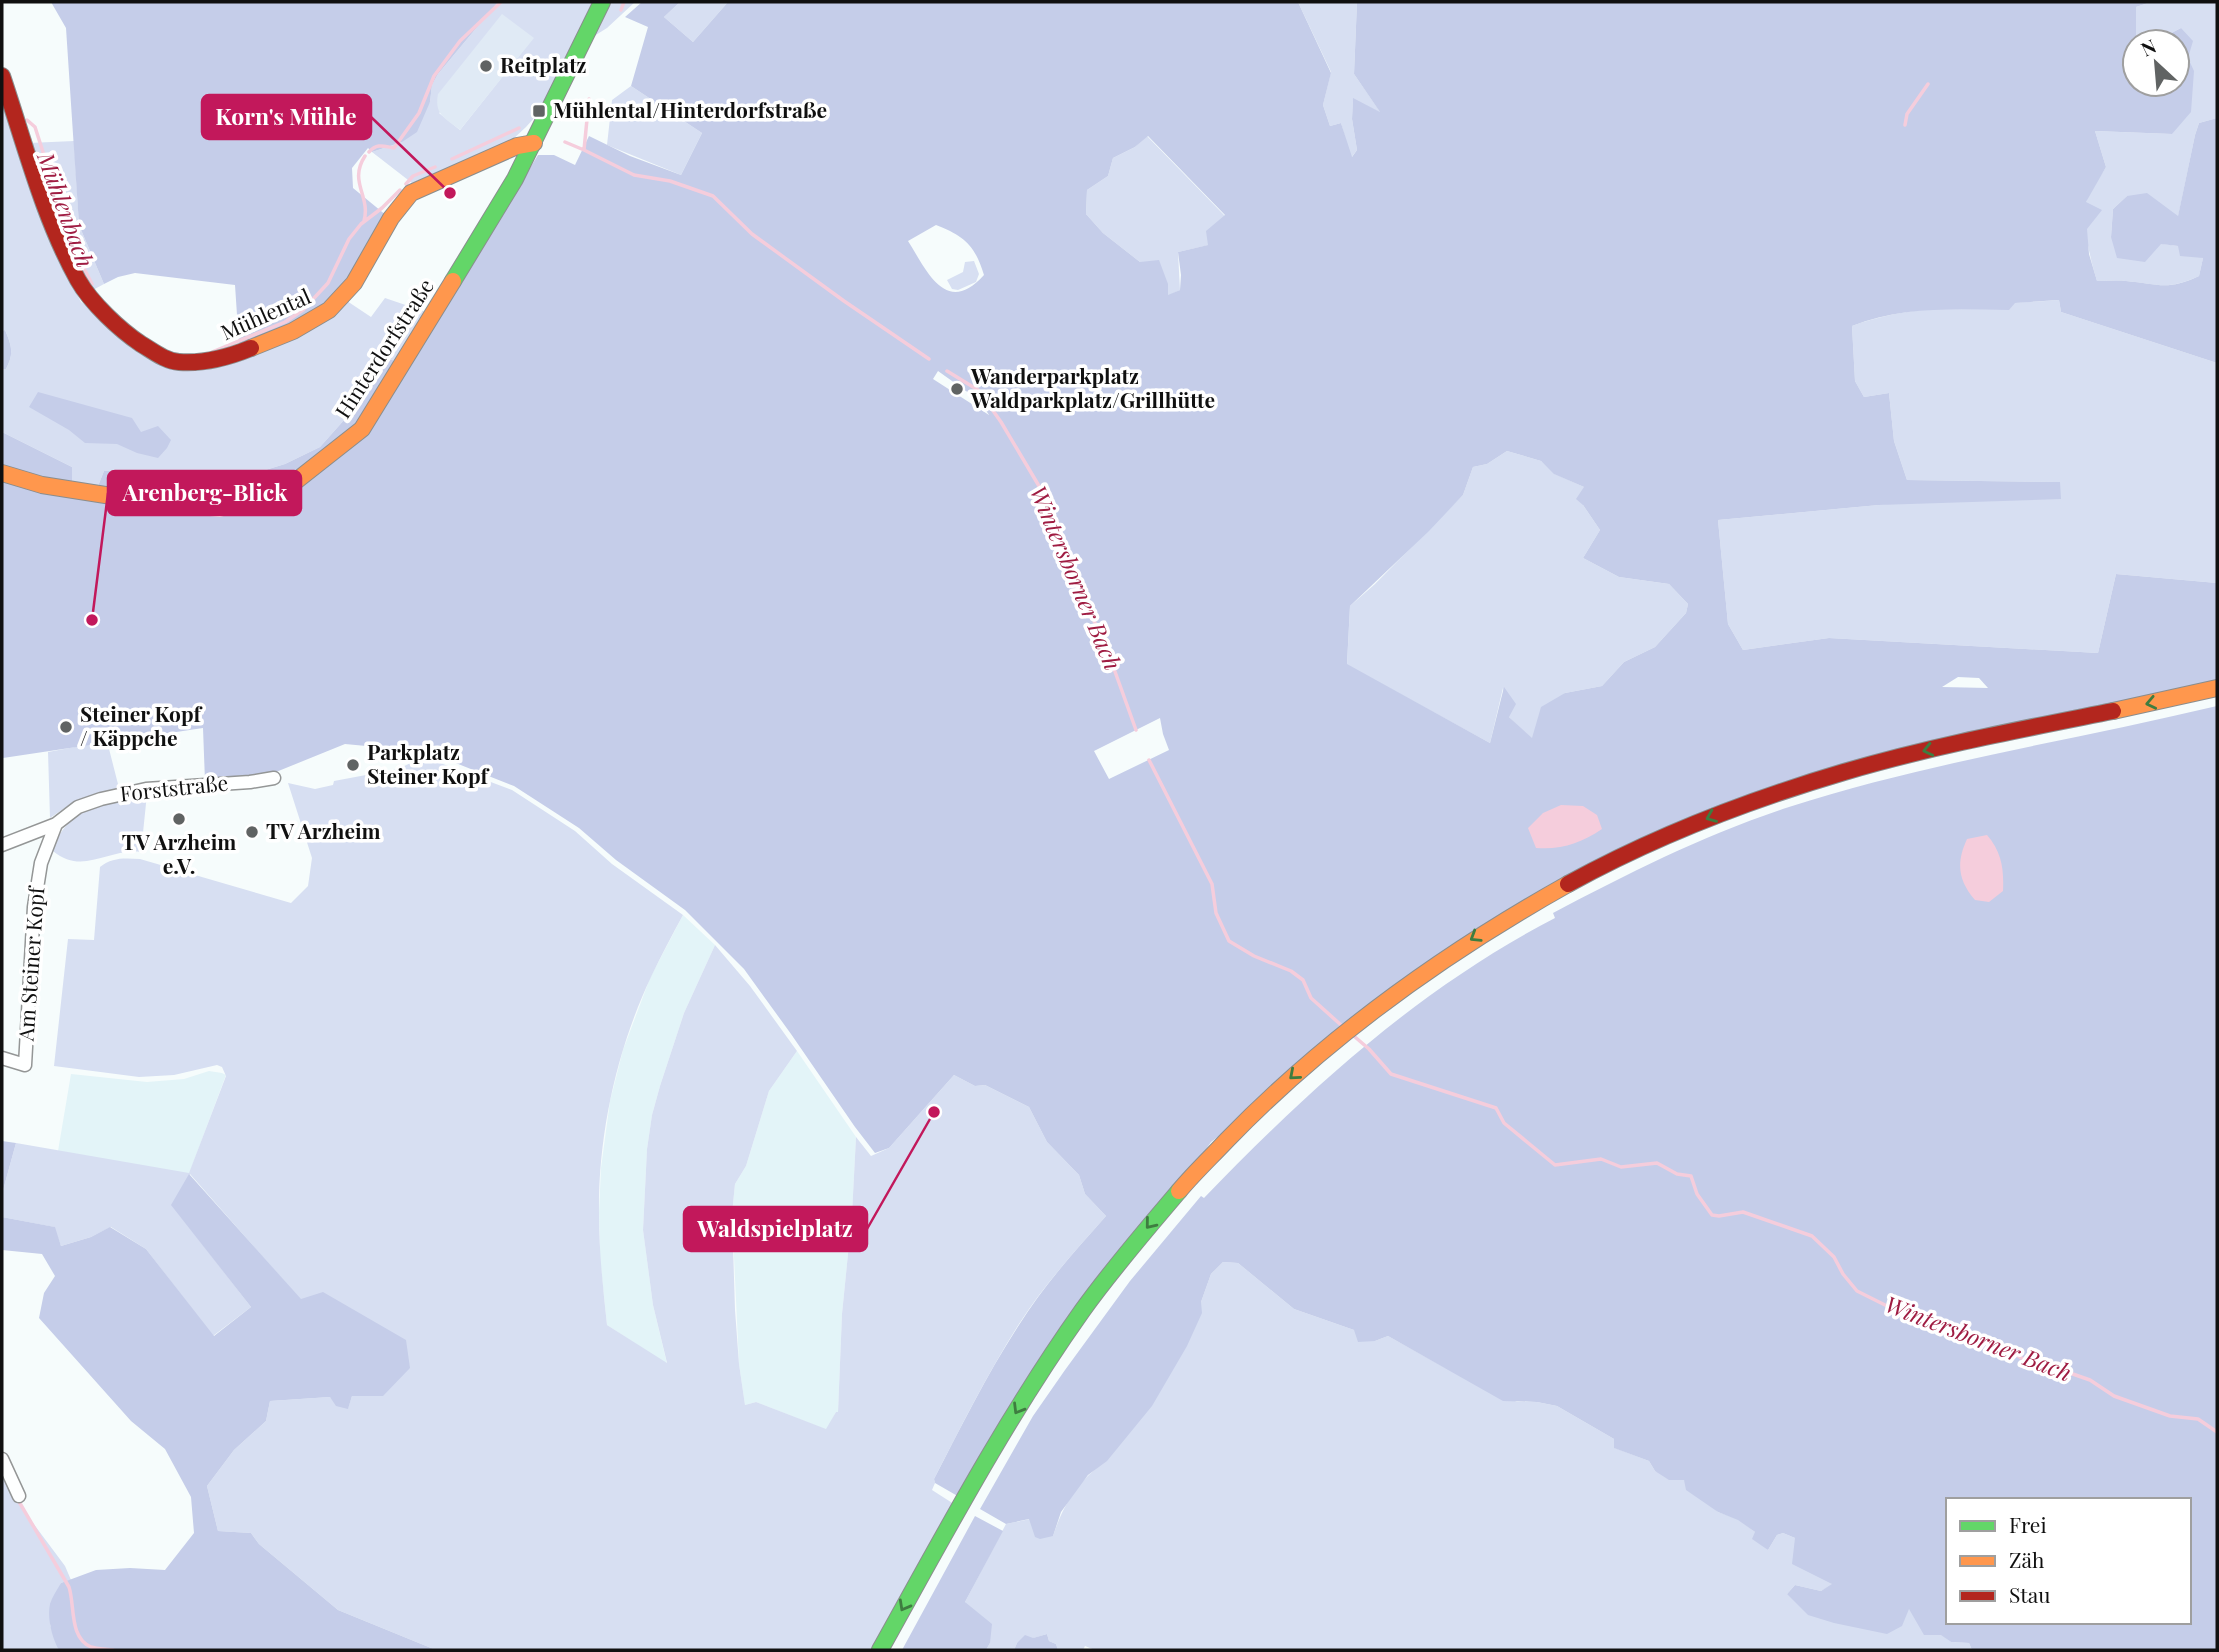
<svg xmlns="http://www.w3.org/2000/svg" width="2219" height="1652" font-family="'Playfair Display',serif">
<style>
.farmland{fill:#e3f4f8}
.green{fill:#d7dff2;fill-rule:evenodd}
.forest{fill:#c5cde9;fill-rule:evenodd}
.pitch{fill:#e0eaf5}
.water{fill:#f5cddc}
.lines{fill:none;stroke-linecap:round;stroke-linejoin:round}
.stream{stroke:#f5cddc;stroke-width:3.5}
.street-casing{stroke:#949696;stroke-width:15}
.fast-casing{stroke:#8a8d8d;stroke-width:18}
.slow-casing{stroke:#8a8d8d;stroke-width:18}
.jam-casing{stroke:#8a8d8d;stroke-width:18}
.street{stroke:#feffff;stroke-width:12}
.fast{stroke:#63d668;stroke-width:16}
.slow{stroke:#ff974d;stroke-width:16}
.jam{stroke:#b3261e;stroke-width:16}
.oneway{stroke:#3e7d40}
.poi-dot{fill:#606363;stroke:#fff;stroke-width:2.5}
.labels{text-anchor:middle;stroke-width:7;stroke-linejoin:round;paint-order:stroke}
.poi-label{font-size:21px;font-weight:bold;fill:#101010;stroke:#fff;text-anchor:start}
.street-label{font-size:21px;fill:#101010;stroke:#fff}
.water-label{font-size:23px;font-style:italic;fill:#9f1c42;stroke:#fff}
.leader{fill:none;stroke:#c2185b;stroke-width:2.5}
.callout-dot{fill:#c2185b;stroke:#fff;stroke-width:2.5}
.callout{fill:#c2185b;stroke:#c2185b;stroke-width:2.5}
.callout-label{font-size:23px;text-anchor:middle;font-weight:bold;fill:#fff}
</style>
<rect width="100%" height="100%" fill="#f6fcfc"/>
<path class="farmland" d="M 683,915 L 715,945 L 684,1013 L 660,1086 L 652,1115 L 647,1149 L 643,1230 L 653,1305 L 667,1364 L 607,1325 L 600,1259 L 599,1212 L 601,1168 L 610,1101 L 623,1050 L 650,978 Z
M 797,1051 L 856,1137 L 852,1214 L 842,1314 L 838,1412 L 836,1412 L 827,1430 L 756,1402 L 745,1405 L 739,1364 L 732,1214 L 735,1184 L 746,1166 L 769,1091 Z
M 209,1071 L 222,1073 L 226,1075 L 189,1174 L 58,1151 L 71,1074 L 147,1082 L 184,1079 Z"/>
<path class="green" d="M 498,2 L 598,2 L 545,106 L 526,127 L 511,141 L 412,183 L 372,152 L 402,142 L 430,102 L 432,85 L 438,74 ZM 533,38 L 460,130 L 439,113 Z
M 609,2 L 635,2 L 607,28 L 591,38 Z
M 680,2 L 728,2 L 693,42 L 664,17 Z
M 1298,2 L 1357,2 L 1354,74 L 1381,113 L 1353,99 L 1352,119 L 1357,150 L 1351,158 L 1341,123 L 1330,126 L 1323,105 L 1331,72 Z
M 2151,2 L 2217,2 L 2217,118 L 2199,123 L 2195,135 L 2178,217 L 2127,196 L 2113,209 L 2111,237 L 2178,246 L 2203,258 L 2199,276 C 2166,291 2159,284 2126,281 C 2117,280 2107,281 2097,281 C 2091,262 2081,222 2086,202 C 2089,191 2100,177 2106,167 L 2095,131 L 2172,134 L 2188,58 L 2181,28 L 2154,42 L 2136,42 L 2136,7 Z
M 631,86 L 702,133 L 681,175 L 607,145 L 612,100 Z
M 7,107 L 67,276 L 81,302 L 98,314 L 131,348 L 153,362 L 175,370 L 347,301 L 371,317 L 385,298 L 429,313 L 397,362 L 385,357 L 353,410 L 320,447 L 285,464 L 233,480 L 157,479 L 123,470 L 104,471 L 98,486 L 72,482 L 72,467 L 2,432 L 2,369 L 6,369 C 14,354 12,346 5,330 L 2,331 L 2,109 Z
M 1147,136 L 1225,216 L 1209,245 L 1178,252 L 1180,290 L 1168,296 L 1140,262 L 1103,233 L 1086,214 L 1087,190 L 1108,176 L 1113,158 L 1135,147 Z
M 74,141 L 79,225 L 104,284 L 91,291 L 71,255 L 29,143 Z
M 974,261 L 979,274 L 976,282 L 958,290 L 952,289 L 947,280 L 963,272 L 965,262 Z
M 2059,300 L 2061,312 L 2217,363 L 2217,583 L 2116,574 L 2098,653 L 1829,638 L 1743,650 L 1728,624 L 1718,520 L 1879,505 L 2060,482 L 1907,480 L 1894,441 L 1889,393 L 1864,397 L 1855,381 L 1852,326 C 1911,303 1996,305 2059,300 Z
M 1507,451 L 1541,461 L 1555,474 L 1584,487 L 1583,505 L 1600,530 L 1583,558 L 1619,577 L 1669,584 L 1688,604 L 1686,613 L 1655,647 L 1624,662 L 1602,686 L 1565,693 L 1532,739 L 1509,717 L 1503,688 L 1490,743 L 1347,665 L 1350,606 L 1375,584 L 1463,495 L 1473,467 L 1487,464 Z
M 107,741 L 119,788 L 72,803 L 50,818 L 48,752 Z
M 419,759 L 435,761 L 512,790 L 575,831 L 612,864 L 683,915 C 672,935 661,956 651,977 C 617,1049 598,1134 599,1214 C 599,1251 603,1288 607,1325 L 667,1363 L 653,1305 L 643,1230 L 647,1149 L 652,1115 L 660,1086 L 684,1013 L 715,945 L 750,986 L 797,1051 L 769,1091 L 746,1166 L 735,1184 L 732,1214 L 735,1310 L 739,1364 L 745,1405 L 756,1402 L 826,1429 L 836,1412 L 838,1412 L 842,1314 L 852,1214 L 856,1137 L 871,1156 L 889,1148 L 954,1075 L 975,1086 L 985,1085 L 1029,1107 L 1047,1142 L 1079,1175 L 1085,1194 L 1106,1216 C 1075,1251 1044,1285 1019,1324 C 987,1374 961,1427 934,1479 L 935,1483 L 932,1490 L 957,1506 L 873,1650 L 436,1650 L 338,1610 L 259,1544 L 251,1533 L 218,1531 L 207,1486 L 234,1450 L 266,1421 L 270,1401 L 330,1397 L 348,1408 L 352,1396 L 301,1300 L 190,1174 L 172,1205 L 251,1307 L 213,1336 L 146,1249 L 111,1227 L 91,1237 L 61,1246 L 54,1227 L 2,1217 L 2,1194 L 16,1143 L 189,1173 L 226,1076 L 222,1067 L 217,1065 L 174,1075 L 139,1077 L 54,1066 L 68,939 L 94,940 L 100,867 C 112,857 125,858 140,859 L 291,903 L 308,886 L 312,858 L 288,783 L 315,789 L 333,785 L 334,781 L 398,769 Z
M 147,794 L 141,852 C 108,848 83,876 53,851 C 66,806 107,802 147,794 Z
M 1223,1262 L 1238,1263 L 1294,1309 L 1354,1330 L 1375,1341 L 1388,1336 L 1442,1366 L 1517,1402 L 1537,1402 L 1557,1406 L 1614,1439 L 1615,1448 L 1649,1461 L 1655,1471 L 1684,1480 L 1718,1512 L 1738,1519 L 1755,1532 L 1768,1550 L 1777,1535 L 1783,1533 L 1795,1538 L 1833,1585 L 1821,1591 L 1795,1585 L 1787,1594 L 1908,1608 L 1951,1642 L 1969,1643 L 1972,1650 L 1095,1650 L 1085,1646 L 1083,1650 L 1058,1650 L 1056,1644 L 1049,1641 L 1047,1634 L 1017,1643 L 1014,1650 L 986,1650 L 990,1643 L 965,1602 L 1006,1524 L 1030,1519 L 1053,1536 C 1064,1503 1078,1481 1107,1460 L 1201,1302 L 1211,1274 Z
M 2,1463 L 27,1515 L 65,1566 L 71,1580 L 61,1583 L 50,1625 L 59,1650 L 2,1650 Z"/>
<path class="forest" d="M 51,2 L 498,2 L 438,74 L 432,85 L 430,102 L 417,132 L 402,142 L 372,152 L 368,148 L 352,168 L 353,188 L 387,216 L 339,293 L 301,319 L 239,345 L 235,285 L 135,273 L 118,277 L 104,284 L 79,225 L 66,28 Z
M 642,2 L 680,2 L 664,17 L 693,42 L 728,2 L 1298,2 L 1331,73 L 1323,105 L 1330,126 L 1341,123 L 1352,157 L 1357,150 L 1352,119 L 1353,98 L 1380,112 L 1354,74 L 1357,2 L 2151,2 L 2136,7 L 2136,42 L 2130,57 L 2135,63 L 2135,84 L 2177,84 L 2177,42 L 2154,42 L 2181,28 L 2193,41 L 2188,58 L 2194,71 L 2191,112 L 2172,134 L 2095,131 L 2106,167 L 2086,202 L 2102,210 L 2087,229 L 2089,254 L 2097,281 C 2107,281 2117,280 2126,281 C 2159,284 2167,291 2199,276 L 2203,258 L 2180,256 L 2178,246 L 2161,244 L 2145,262 L 2117,258 L 2111,237 L 2113,209 L 2127,196 L 2147,193 L 2178,216 L 2195,135 L 2199,123 L 2217,118 L 2217,363 L 2061,312 L 2059,300 L 2015,303 L 2009,310 C 1956,309 1902,306 1852,326 L 1855,381 L 1864,397 L 1889,393 L 1894,441 L 1907,480 L 2060,482 L 2061,499 L 1879,505 L 1718,520 L 1728,624 L 1743,650 L 1829,638 L 2098,653 L 2116,574 L 2217,583 L 2217,684 L 1899,753 L 1541,892 L 1211,1142 L 961,1498 L 935,1483 L 934,1479 C 961,1427 987,1374 1019,1325 C 1044,1285 1075,1251 1106,1216 L 1085,1194 L 1079,1175 L 1047,1142 L 1029,1107 L 985,1085 L 975,1086 L 954,1075 L 889,1148 L 875,1153 L 855,1127 L 791,1034 L 744,969 L 685,910 L 616,860 L 579,828 L 514,786 L 443,758 L 441,753 L 345,744 L 276,772 L 249,777 L 205,781 L 203,728 L 3,758 L 2,479 L 41,492 L 130,508 L 220,517 L 261,506 L 299,489 L 369,431 L 538,155 L 554,155 L 575,165 L 589,136 L 630,156 L 681,175 L 702,133 L 631,86 L 648,27 L 625,17 ZM 1148,136 L 1225,215 L 1206,231 L 1208,245 L 1178,252 L 1181,275 L 1180,290 L 1168,295 L 1168,284 L 1159,260 L 1140,262 L 1103,233 L 1086,214 L 1087,190 L 1108,176 L 1113,158 L 1135,147 ZM 936,225 C 964,236 975,245 984,275 C 946,317 927,271 908,241 ZM 938,371 L 980,401 L 989,415 L 933,379 ZM 1507,451 L 1541,461 L 1554,474 L 1584,487 L 1576,499 L 1583,505 L 1600,530 L 1583,558 L 1619,577 L 1669,584 L 1688,604 L 1686,613 L 1655,647 L 1624,662 L 1602,686 L 1565,693 L 1541,707 L 1532,738 L 1509,717 L 1516,704 L 1504,687 L 1490,743 L 1347,664 L 1350,606 L 1429,531 L 1463,495 L 1473,467 L 1487,464 ZM 1958,677 L 1979,678 L 1988,688 L 1942,687 ZM 1160,718 L 1163,734 L 1169,750 L 1109,779 L 1094,751 Z
M 5,330 C 12,346 14,354 6,369 L 2,369 L 2,331 Z
M 385,357 L 397,362 L 358,424 L 293,476 L 218,497 L 183,499 L 98,486 L 104,471 L 123,470 L 157,479 L 233,480 L 285,464 L 320,447 L 353,410 Z
M 38,392 L 132,418 L 141,432 L 158,426 L 171,440 L 167,448 L 158,458 L 137,453 L 117,444 L 85,443 L 69,430 L 29,407 Z
M 2,432 L 72,467 L 72,482 L 48,478 L 2,465 Z
M 2217,706 L 2217,1650 L 1972,1650 L 1969,1643 L 1951,1642 L 1941,1635 L 1924,1635 L 1909,1609 L 1902,1626 L 1887,1634 L 1834,1623 L 1808,1615 L 1787,1594 L 1795,1585 L 1821,1591 L 1832,1584 L 1792,1564 L 1795,1538 L 1783,1533 L 1777,1535 L 1768,1550 L 1752,1539 L 1755,1532 L 1738,1520 L 1718,1512 L 1686,1490 L 1684,1480 L 1669,1480 L 1655,1471 L 1649,1461 L 1614,1448 L 1614,1439 L 1557,1406 L 1537,1402 L 1503,1401 L 1388,1336 L 1375,1341 L 1358,1342 L 1354,1330 L 1294,1309 L 1238,1263 L 1223,1262 L 1211,1274 L 1201,1302 L 1202,1313 L 1187,1346 L 1152,1406 L 1107,1461 L 1088,1475 L 1061,1512 L 1053,1536 L 1040,1539 L 1035,1537 L 1029,1519 L 1006,1524 L 980,1509 L 1033,1416 L 1065,1370 L 1130,1281 L 1201,1196 L 1204,1198 C 1308,1090 1421,987 1555,918 L 1553,913 C 1629,873 1706,834 1789,807 C 1929,762 2075,740 2217,706 ZM 1948,1500 L 2189,1500 L 2189,1622 L 1948,1622 Z
M 2,1141 L 16,1143 L 2,1194 Z
M 189,1174 L 301,1299 L 323,1292 L 406,1340 L 410,1368 L 383,1396 L 352,1396 L 348,1409 L 336,1406 L 330,1397 L 270,1401 L 266,1421 L 234,1450 L 207,1486 L 218,1531 L 251,1533 L 259,1544 L 338,1610 L 436,1650 L 59,1650 C 52,1638 47,1618 50,1604 C 52,1597 57,1590 61,1583 L 96,1570 L 130,1568 L 165,1570 L 194,1533 L 191,1497 L 165,1449 L 131,1421 L 39,1318 L 44,1293 L 55,1276 L 42,1254 L 2,1250 L 2,1217 L 55,1227 L 61,1246 L 91,1237 L 110,1227 L 146,1249 L 214,1336 L 251,1307 L 171,1205 Z
M 975,1516 L 1003,1531 L 965,1602 L 992,1624 L 990,1643 L 986,1650 L 902,1650 Z
M 1047,1634 L 1049,1641 L 1056,1644 L 1058,1650 L 1014,1650 L 1017,1643 L 1025,1635 L 1033,1638 Z"/>
<path class="pitch" d="M 502,14 L 534,38 L 460,130 C 445,118 434,115 438,94 Z"/>
<path class="water" d="M 1561,805 L 1583,806 L 1597,815 L 1602,829 C 1581,843 1562,850 1536,848 L 1528,828 L 1543,813 Z
M 1987,835 C 2002,852 2004,870 2003,891 L 1989,902 L 1975,900 C 1958,880 1956,863 1967,839 Z"/>
<g class="lines">
<path class="stream" d="M 621,10 L 624,2
M 27,120 L 35,127 L 74,249 L 92,284
M 1905,125 L 1907,114 L 1928,84
M 565,142 L 584,150 L 589,99
M 584,150 L 634,175 L 670,181 L 713,196 L 752,234 L 844,301 L 929,359
M 369,152 C 377,143 383,146 394,148 L 419,113 L 434,76 L 460,41 L 501,2
M 452,159 L 519,128
M 406,184 L 413,176 L 435,167
M 364,221 C 371,196 348,182 365,156
M 212,352 L 285,322 L 303,310 L 328,283 L 349,239 L 361,224 L 382,208 L 400,190
M 947,371 L 978,390 L 984,398 L 1001,422 L 1039,486 L 1056,520 L 1074,581 L 1104,641 L 1136,730
M 1149,760 L 1212,884 L 1216,913 L 1229,941 L 1254,956 L 1291,971 L 1303,980 L 1311,998 L 1341,1025
M 1355,1037 L 1369,1049 L 1391,1074 L 1496,1108 L 1504,1123 L 1555,1165 L 1601,1159 L 1621,1167 L 1657,1163 L 1677,1174 L 1691,1176 L 1697,1194 L 1712,1215 L 1719,1216 L 1743,1212 L 1812,1236 L 1834,1257 L 1843,1274 L 1857,1291 L 1909,1317 L 1949,1327 L 1981,1340 L 1998,1343 L 2023,1359 L 2043,1368 L 2067,1372 L 2090,1380 L 2114,1396 L 2170,1416 L 2198,1419 L 2217,1432
M 18,1500 L 69,1587 C 75,1605 69,1638 91,1647 C 97,1649 106,1649 113,1650"/>
<g class="street-casing">
<path id="street" d="M 2,845 L 56,824 L 78,807 L 101,799 L 146,789 L 250,782 L 274,778
M 2,1058 L 25,1065 L 34,907 L 41,863 L 56,824
M 2,1459 L 19,1496"/>
</g>
<g class="fast-casing">
<path id="fast" d="M 453,281 L 515,179 L 602,2
M 880,1650 C 944,1535 1006,1418 1082,1311 C 1112,1269 1146,1230 1179,1191"/>
</g>
<g class="slow-casing">
<path id="slow" d="M 251,348 L 293,331 L 329,310 L 354,283 L 391,218 L 411,193 L 517,146 L 534,143
M 2,473 L 42,485 L 162,504 L 221,506 L 296,481 L 362,429 L 453,281
M 2113,711 L 2217,688
M 1179,1191 C 1194,1173 1211,1157 1227,1140 C 1327,1037 1443,954 1568,884"/>
</g>
<g class="jam-casing">
<path id="jam" d="M 2,76 C 25,144 43,217 78,280 C 91,303 120,330 141,344 C 153,351 165,361 179,362 C 204,364 229,357 251,348
M 1568,884 C 1655,836 1749,800 1844,772 C 1932,746 2023,729 2113,711"/>
</g>
<use href="#street" class="street"/>
<use href="#fast" class="fast"/>
<use href="#slow" class="slow"/>
<use href="#jam" class="jam"/>
</g>
<defs><path id="oneway-chevron" d="M-2-3.5L2.5 0L-2 3.5" fill="none" stroke-width="1.6" stroke-linecap="round" stroke-linejoin="round" transform="scale(1.75)"/></defs>
<g class="oneway">
<use href="#oneway-chevron" transform="translate(2151 703) rotate(168)"/>
<use href="#oneway-chevron" transform="translate(1928 750) rotate(167)"/>
<use href="#oneway-chevron" transform="translate(1711 817) rotate(158)"/>
<use href="#oneway-chevron" transform="translate(1475 937) rotate(148)"/>
<use href="#oneway-chevron" transform="translate(1294 1075) rotate(139)"/>
<use href="#oneway-chevron" transform="translate(1150 1224) rotate(129)"/>
<use href="#oneway-chevron" transform="translate(1018 1409) rotate(121)"/>
<use href="#oneway-chevron" transform="translate(904 1606) rotate(119)"/>
</g>
<g class="poi-dot">
<circle cx="486" cy="66" r="7"/>
<rect x="532" y="104" width="14" height="14" rx="3.5"/>
<circle cx="957" cy="389" r="7"/>
<circle cx="66" cy="727" r="7"/>
<circle cx="353" cy="765" r="7"/>
<circle cx="179" cy="819" r="7"/>
<circle cx="252" cy="832" r="7"/>
</g>
<g class="labels">
<g class="poi-label">
<text x="500" y="73">Reitplatz</text>
<text x="553" y="118">Mühlental/Hinterdorfstraße</text>
<text x="971" y="384">Wanderparkplatz<tspan x="971" dy="24">Waldparkplatz/Grillhütte</tspan></text>
<text x="80" y="722">Steiner Kopf<tspan x="80" dy="24">/ Käppche</tspan></text>
<text x="367" y="760">Parkplatz<tspan x="367" dy="24">Steiner Kopf</tspan></text>
<text x="266" y="839">TV Arzheim</text>
<text x="179" y="850" text-anchor="middle">TV Arzheim<tspan x="179" dy="24">e.V.</tspan></text>
</g>
<g class="street-label">
<text transform="translate(266 315) rotate(-24)" y="7">Mühlental</text>
<text transform="translate(385 349) rotate(-57)" y="7">Hinterdorfstraße</text>
<text transform="translate(174 789) rotate(-6)" y="7">Forststraße</text>
<text transform="translate(32 964) rotate(-86)" y="7">Am Steiner Kopf</text>
</g>
<g class="water-label">
<text transform="translate(65 210) rotate(70)" y="8">Mühlenbach</text>
<text transform="translate(1075 578) rotate(67)" y="8">Wintersborner Bach</text>
<text transform="translate(1978 1339) rotate(21)" y="8">Wintersborner Bach</text>
</g>
</g>
<path class="leader" d="M450 193L371 117M92 620L108 493M934 1112L867 1229"/>
<g class="callout-dot">
<circle cx="450" cy="193" r="7"/>
<circle cx="92" cy="620" r="7"/>
<circle cx="934" cy="1112" r="7"/>
</g>
<g class="callout">
<rect x="202" y="95" width="169" height="44" rx="7"/>
<rect x="108" y="471" width="193" height="44" rx="7"/>
<rect x="684" y="1207" width="183" height="44" rx="7"/>
</g>
<g class="callout-label">
<text x="286" y="125">Korn's Mühle</text>
<text x="205" y="501">Arenberg-Blick</text>
<text x="775" y="1237">Waldspielplatz</text>
</g>
<rect width="2219" height="1652" fill="none" stroke="#101010" stroke-width="7"/>
<rect x="1946" y="1498" width="245" height="126" fill="#ffffff" stroke="#9f9f9f" stroke-width="2"/>
<rect x="1960" y="1521" width="35" height="10" fill="#63d668" stroke="#9f9f9f" stroke-width="2"/>
<text x="2009" y="1533" font-size="21" fill="#101010">Frei</text>
<rect x="1960" y="1556" width="35" height="10" fill="#ff974d" stroke="#9f9f9f" stroke-width="2"/>
<text x="2009" y="1568" font-size="21" fill="#101010">Zäh</text>
<rect x="1960" y="1591" width="35" height="10" fill="#b3261e" stroke="#9f9f9f" stroke-width="2"/>
<text x="2009" y="1603" font-size="21" fill="#101010">Stau</text>
<g transform="translate(2156 63) rotate(334)"><circle r="33" fill="#ffffff" stroke="#9f9f9f" stroke-width="2"/>
<path d="M0-5L12 26L0 18L-12 26Z" fill="#606363"/>
<text y="-10" font-size="19" font-weight="bold" text-anchor="middle" fill="#101010">N</text>
</g>
</svg>
